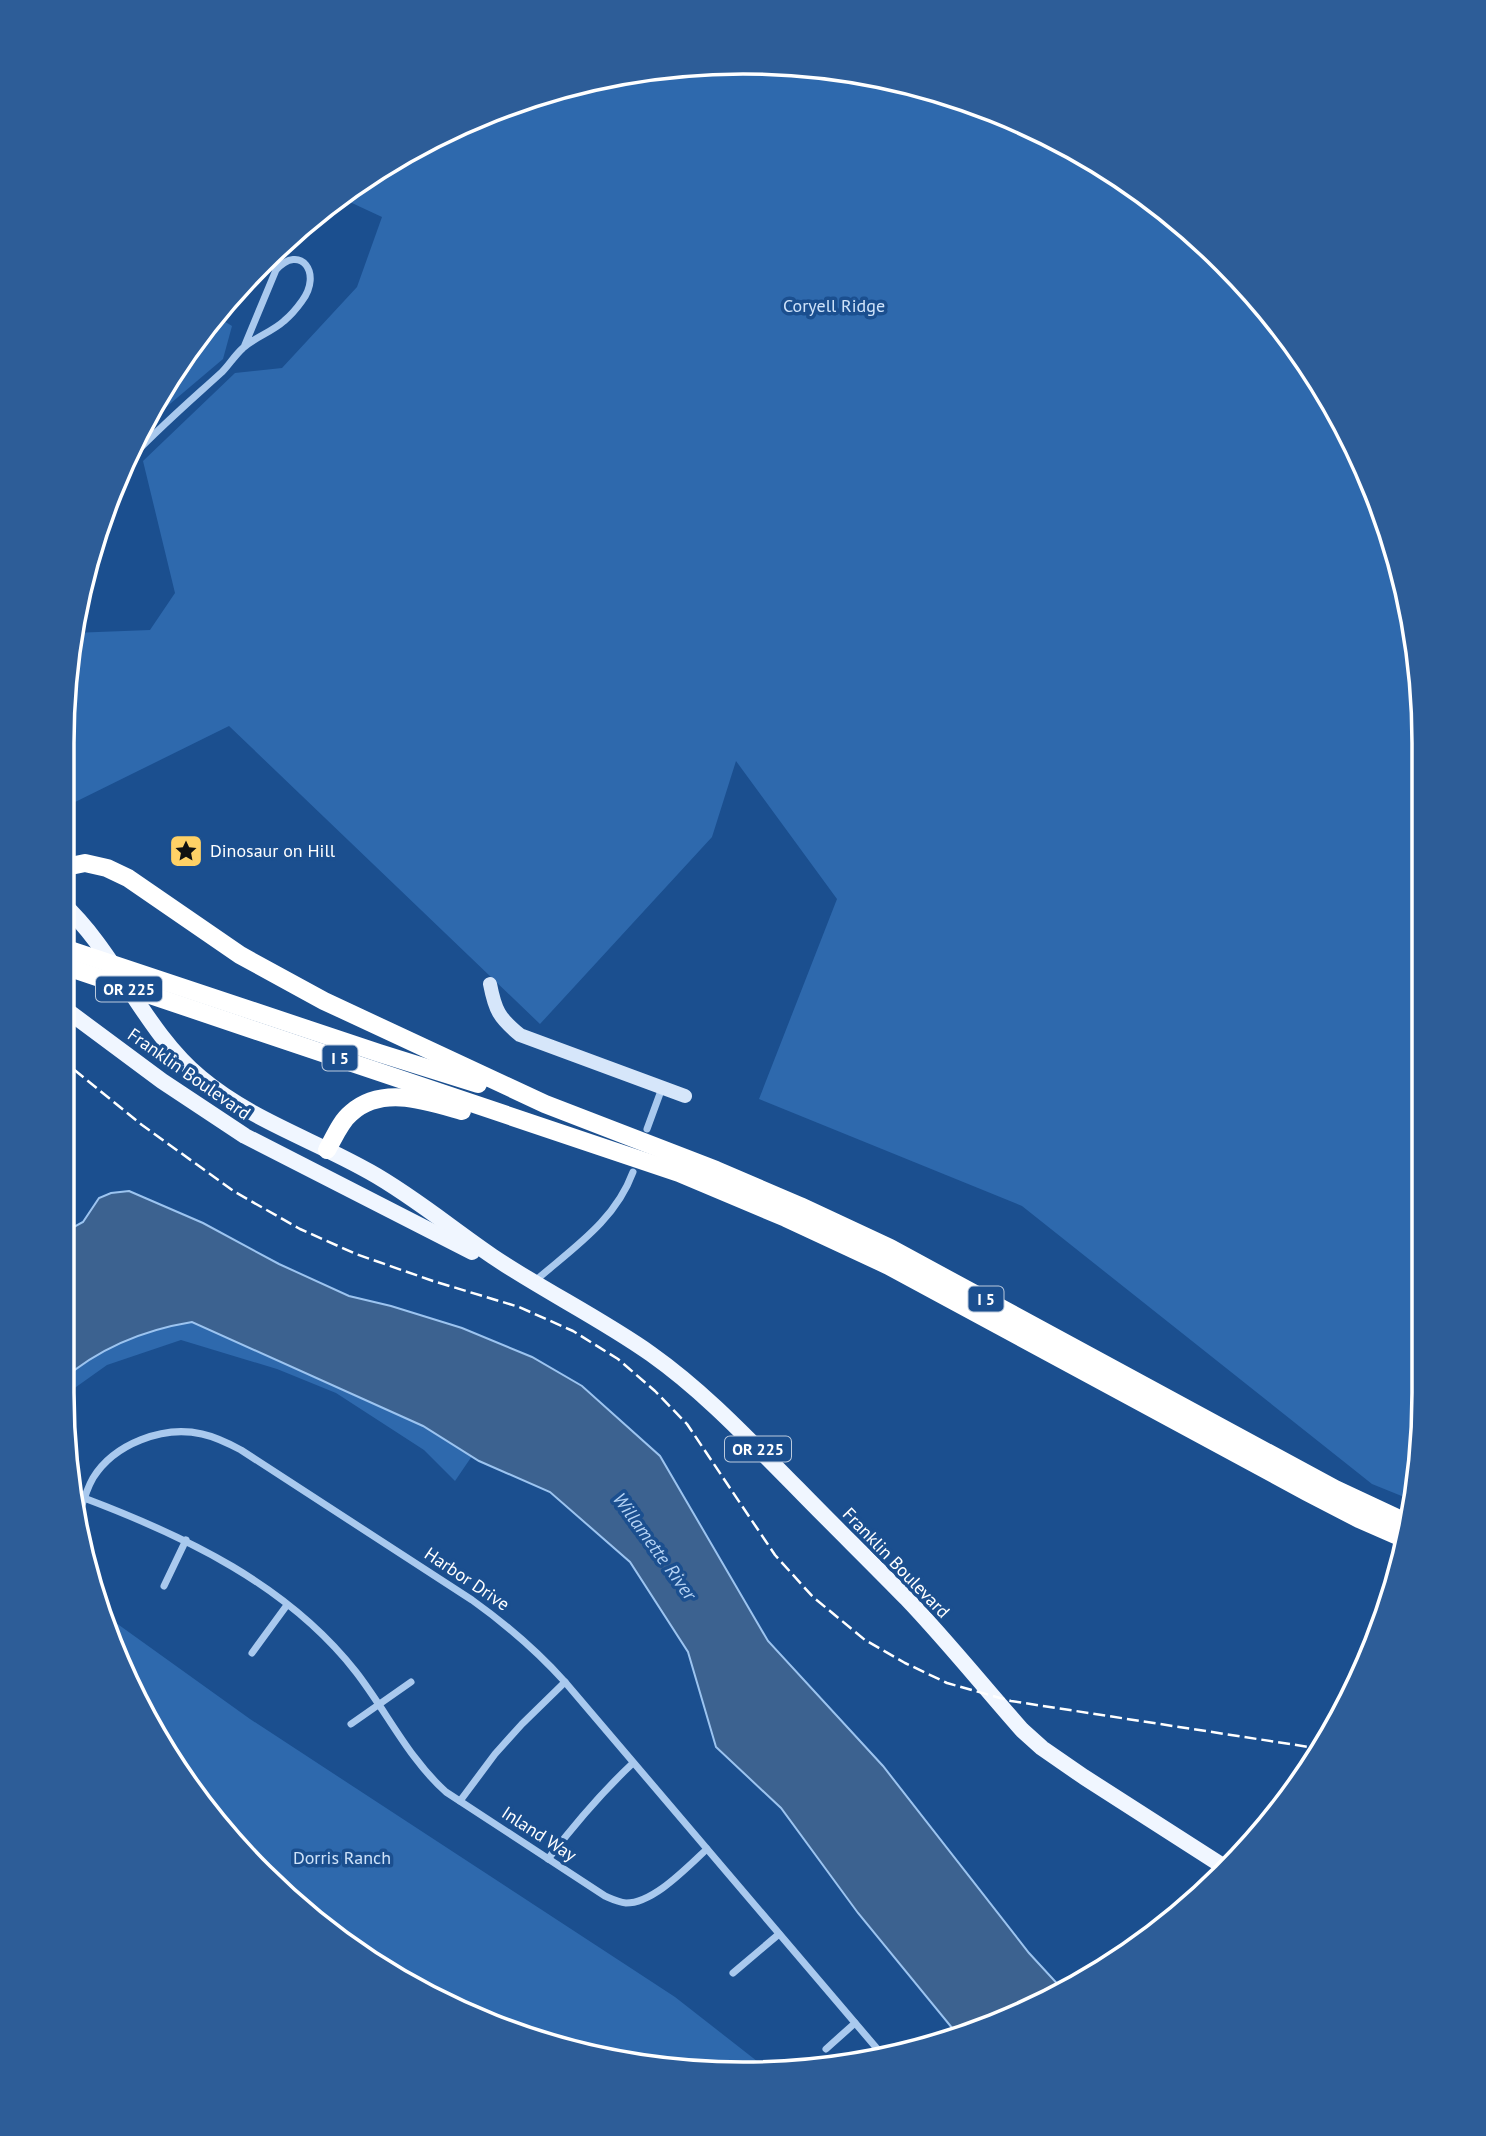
<svg xmlns="http://www.w3.org/2000/svg" width="1486" height="2136" viewBox="0 0 1486 2136" font-family="'PT Sans',sans-serif">
	<style>
		.green { fill: #2e69ad }
		.water { fill: #3c6290; stroke: #9cc4f0; stroke-width: 2 }
		.lines { fill: none; stroke-linecap: round; stroke-linejoin: round }
		.street { stroke: #a9c9ee; stroke-width: 7 }
		.secondary { stroke: #d6e6fa; stroke-width: 14 }
		.primary { stroke: #f0f6ff; stroke-width: 16 }
		.highway { stroke: #fff; stroke-width: 18 }
		.rail { stroke: #fff; stroke-width: 2.5; stroke-dasharray: 12 5; stroke-linecap: butt }
		.labels { text-anchor: middle; stroke-width: 7; stroke-linejoin: round; paint-order: stroke }
		.shield { fill: #1b4f8f; stroke: #bbcadd; stroke-width: 2 }
		.shield-label { font-size: 16px; font-weight: bold; fill: #fff }
		.park-label { font-size: 18px; fill: #cfe3fa; stroke: #1b4f8f }
		.poi-label { font-size: 18px; fill: #fff; stroke: #1b4f8f; text-anchor: start }
		.street-label { font-size: 18px; fill: #fff; stroke: #1b4f8f }
		.water-label { font-size: 19px; font-style: italic; fill: #b5d3f5; stroke: #1b4f8f }
		.rim { fill: none; stroke: #fff; stroke-width: 3.5 }
	</style>
	<rect width="100%" height="100%" fill="#1b4f8f"/>
	<!-- green -->
	<g class="green">
		<polygon points="743,61 876,74 1004,113 1122,176 1225,261 1354,441 1412,610 1425,743 1425,1393 1414,1501 1372,1484 1022,1206 759,1099 837,899 736,761 712,837 540,1024 229,726 61,809 61,743 72,633 150,630 175,593 143,461 235,373 282,368 357,287 382,217 339,197 365,176 482,113 610,74"/>
		<polygon points="214,315 232,326 223,359 145,425 134,437 202,328"/>
		<path d="M192 1322 423 1426 472 1456 455 1481 424 1450 336 1393 277 1369 181 1340 107 1365 62 1397 61 1381C99 1348 143 1330 192 1322Z"/>
		<polygon points="105,1615 250,1719 675,1997 762,2065 654,2069 482,2023 294,1906 176,1771"/>
	</g>
	<!-- water -->
	<path class="water" d="M129 1191 203 1223 279 1264 349 1296 391 1306 462 1328 532 1357 582 1386 660 1456 768 1641 883 1766 1029 1953 1064 1991 1045 2004 957 2034 858 1913 781 1808 716 1747 688 1652 630 1562 550 1492 479 1461 423 1426 192 1322C143 1330 99 1348 61 1381V1234L83 1222 99 1198 111 1193Z"/>
	<g class="lines">
		<!-- street -->
		<g class="street">
			<path d="M124 465C154 432 188 403 222 372 229 365 235 355 243 348 255 337 272 332 284 321 290 316 297 308 302 301 323 273 300 243 276 270L244 347"/>
			<polyline points="647,1129 662,1088"/>
			<path d="M535 1281C573 1248 615 1221 633 1172"/>
			<path d="M84 1498C185 1536 288 1585 356 1672 387 1712 408 1758 446 1792L605 1896C612 1899 618 1902 626 1903 654 1903 687 1867 707 1849"/>
			<path d="M78 1518C82 1505 86 1490 93 1478 114 1444 163 1425 202 1434 216 1437 228 1443 241 1450L472 1600C507 1625 537 1651 565 1682L885 2058"/>
			<polyline points="164,1586 186,1540"/>
			<polyline points="252,1653 287,1605"/>
			<polyline points="351,1724 411,1682"/>
			<polyline points="460,1801 495,1754 522,1724 565,1682"/>
			<path d="M548 1859C574 1825 601 1793 633 1763"/>
			<polyline points="733,1973 779,1934"/>
			<polyline points="826,2049 855,2023"/>
		</g>
		<!-- secondary -->
		<path class="secondary" d="M490 984C495 1010 499 1018 520 1035L685 1096"/>
		<!-- primary -->
		<g class="primary">
			<path d="M61 902C117 953 143 1030 201 1078 251 1120 314 1140 370 1172 413 1196 451 1228 492 1256 544 1291 600 1318 651 1354 706 1393 751 1442 798 1489 834 1526 871 1562 907 1599 947 1641 984 1687 1022 1730L1042 1748 1084 1777 1229 1870"/>
			<polyline points="61,1006 162,1081 245,1136 472,1252"/>
		</g>
		<!-- highway -->
		<g class="highway">
			<polyline points="61,868 85,863 107,868 128,878 240,955 324,1001 545,1104 716,1170 800,1206 890,1248 1335,1489 1412,1525"/>
			<polyline points="61,947 379,1053 478,1084"/>
			<polyline points="61,965 679,1173 786,1218 889,1266 1307,1492 1359,1519 1407,1540"/>
			<path d="M327 1150C334 1138 340 1122 351 1113 382 1085 427 1101 462 1111"/>
		</g>
		<!-- rail -->
		<polyline class="rail" points="61,1059 142,1125 235,1192 300,1229 356,1254 433,1281 519,1307 573,1331 618,1359 655,1391 687,1424 775,1555 813,1597 865,1640 905,1663 947,1683 1011,1701 1322,1749"/>
	</g>
	<!-- icons -->
	<defs>
		<g id="sight-square" transform="scale(1.75)"><rect x="-9" y="-9" width="18" height="18" rx="4" fill="#ffd166" stroke="#1b4f8f"/><path d="M0-6L1.8-2.2L6-1.7L2.9 1.2L3.7 5.4L0 3.3L-3.7 5.4L-2.9 1.2L-6-1.7L-1.8-2.2Z" fill="#111"/></g>
	</defs>
	<g fill-rule="evenodd">
		<use href="#sight-square" x="186" y="851"/>
	</g>
	<g class="labels">
		<!-- shield labels -->
		<g class="shield">
			<rect x="96" y="976.5" width="66" height="25" rx="5"/>
			<rect x="322.5" y="1045.5" width="35" height="25" rx="5"/>
			<rect x="968.5" y="1286.5" width="35" height="25" rx="5"/>
			<rect x="725" y="1436.5" width="66" height="25" rx="5"/>
		</g>
		<g class="shield-label">
			<text x="129" y="995">OR 225</text>
			<text x="340" y="1064">I 5</text>
			<text x="986" y="1305">I 5</text>
			<text x="758" y="1455">OR 225</text>
		</g>
		<!-- park labels -->
		<g class="park-label">
			<text x="834" y="312">Coryell Ridge</text>
			<text x="342" y="1864">Dorris Ranch</text>
		</g>
		<!-- poi labels -->
		<g class="poi-label">
			<text x="210" y="857">Dinosaur on Hill</text>
		</g>
		<!-- street labels -->
		<g class="street-label">
			<text transform="translate(189 1074) rotate(35)" y="6">Franklin Boulevard</text>
			<text transform="translate(896 1563) rotate(46)" y="6">Franklin Boulevard</text>
			<text transform="translate(467 1579) rotate(34)" y="6">Harbor Drive</text>
			<text transform="translate(539 1834) rotate(33)" y="6">Inland Way</text>
		</g>
		<!-- water labels -->
		<g class="water-label">
			<text transform="translate(655 1546) rotate(54)" y="7">Willamette River</text>
		</g>
	</g>
	<!-- crop -->
	<path d="M0 0H1486V2136H0ZM743 74H743A669 669 0 0 1 1412 743V1393A669 669 0 0 1 743 2062H743A669 669 0 0 1 74 1393V743A669 669 0 0 1 743 74Z" fill="#2d5d98" fill-rule="evenodd"/>
	<path class="rim" d="M743 74H743A669 669 0 0 1 1412 743V1393A669 669 0 0 1 743 2062H743A669 669 0 0 1 74 1393V743A669 669 0 0 1 743 74Z"/>
</svg>
